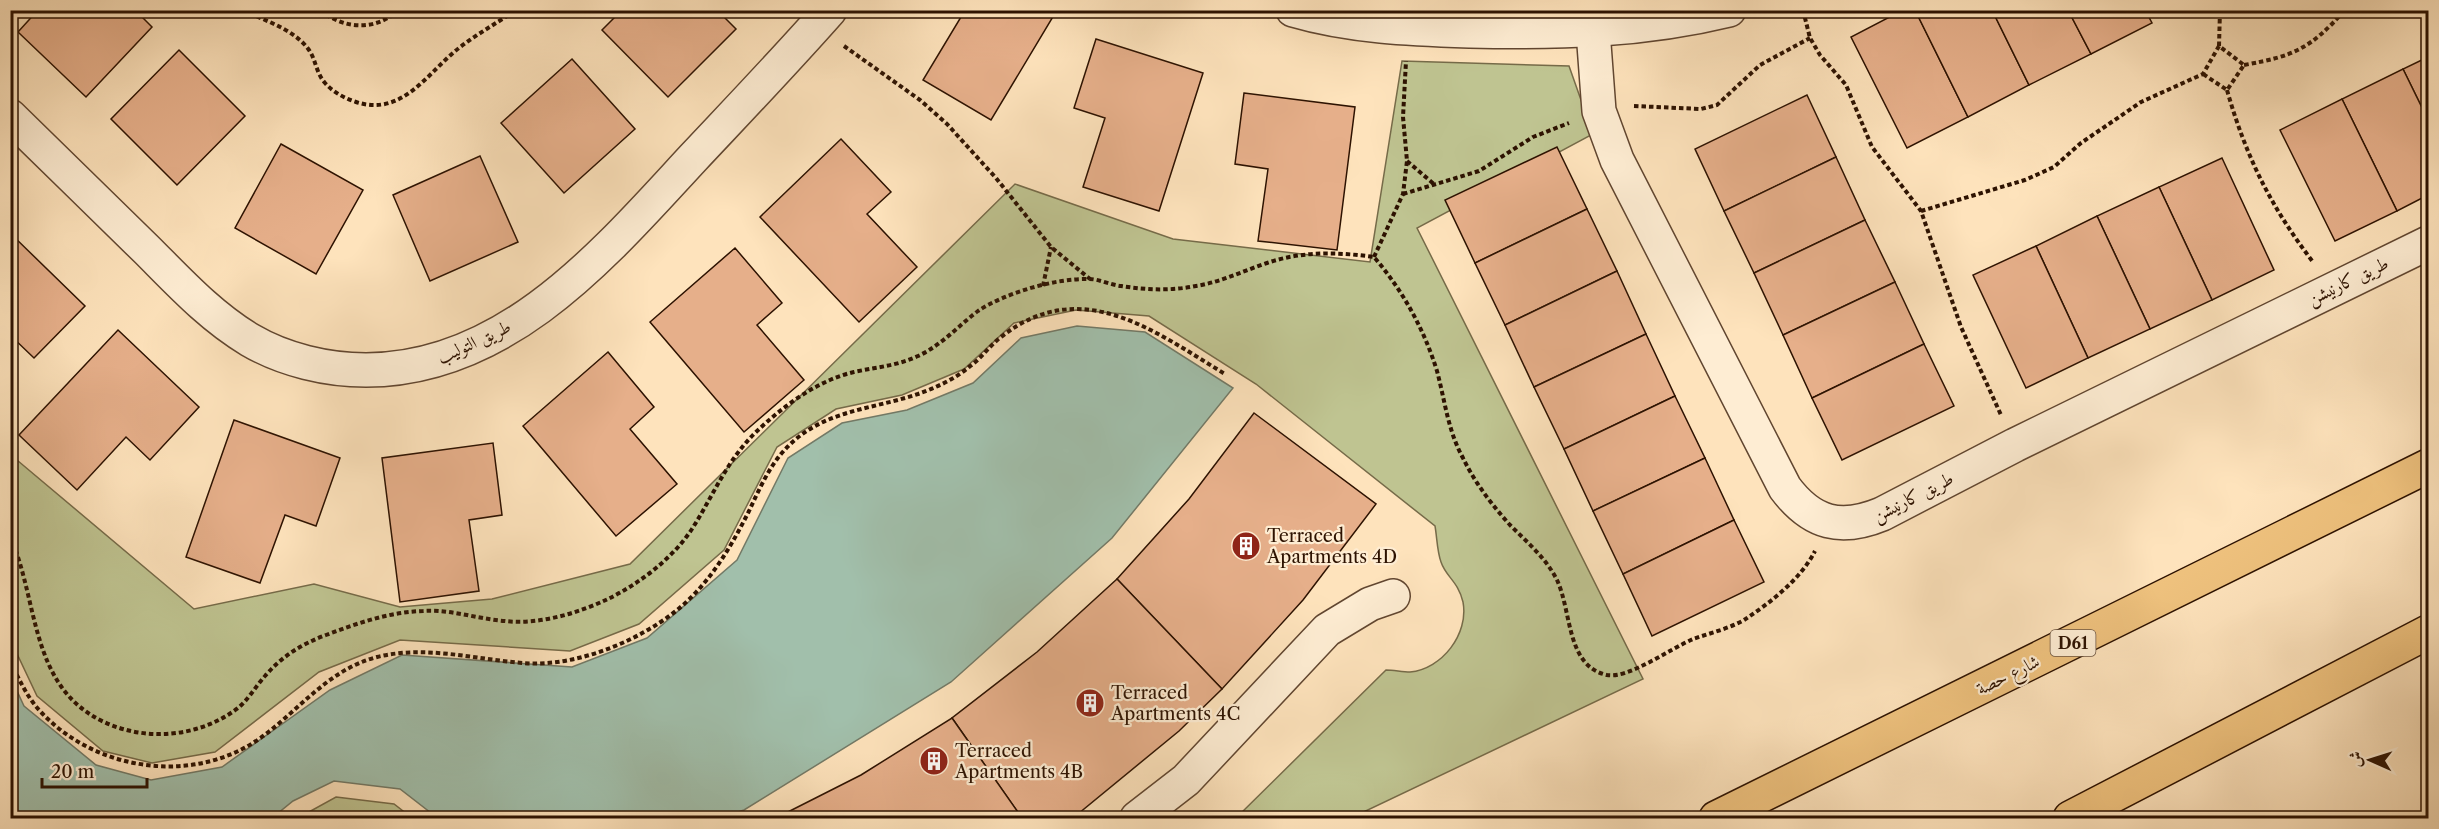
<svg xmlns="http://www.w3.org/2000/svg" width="2439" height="829" viewBox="0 0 2439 829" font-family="'Libre Caslon Text',Amiri,serif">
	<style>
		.green { fill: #bfc491; stroke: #766b49; stroke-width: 1.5 }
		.water { fill: #a1bfab; stroke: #737a67; stroke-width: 1.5 }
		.building { fill: #e6af8a; stroke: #2d1201; stroke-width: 1.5 }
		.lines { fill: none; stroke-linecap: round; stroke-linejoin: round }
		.street-casing { stroke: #614630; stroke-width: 36 }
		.primary-casing { stroke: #2d1201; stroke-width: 36 }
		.path { stroke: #2d1201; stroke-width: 4; stroke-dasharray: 4.5 3; stroke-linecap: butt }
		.street { stroke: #feedd3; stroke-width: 33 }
		.primary { stroke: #efc27e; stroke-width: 33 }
		.labels { text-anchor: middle; stroke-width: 4.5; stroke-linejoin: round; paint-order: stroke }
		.shield { fill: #feedd3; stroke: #6c5440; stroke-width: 1.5 }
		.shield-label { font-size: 16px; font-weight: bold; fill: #2d1201 }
		.street-label { font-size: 18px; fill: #2d1201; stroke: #feedd3 }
		.poi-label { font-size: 18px; fill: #2d1201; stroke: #feedd3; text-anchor: start }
	</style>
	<rect width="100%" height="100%" fill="#fee3bc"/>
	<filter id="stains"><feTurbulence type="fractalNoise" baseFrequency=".00333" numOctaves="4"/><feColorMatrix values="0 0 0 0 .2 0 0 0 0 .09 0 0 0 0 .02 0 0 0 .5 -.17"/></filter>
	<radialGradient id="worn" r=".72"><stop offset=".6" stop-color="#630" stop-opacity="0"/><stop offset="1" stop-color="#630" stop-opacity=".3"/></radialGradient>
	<!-- green -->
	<g class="green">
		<path d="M1402 61 1569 66 1593 134 1417 228 1643 679 1351 818H1236L1386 670C1394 670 1402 672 1410 672 1442 669 1469 634 1463 602 1458 581 1446 577 1441 562 1437 551 1437 537 1435 526L1256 384 1149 316 1076 310 1014 323 964 369 902 395 836 409 777 447 724 550 639 624 570 651 400 640 319 672 215 752 152 763 103 751 37 696 11 641V455L194 609 314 584 400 607 492 599 630 564 1015 184 1173 239 1370 262Z"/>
		<polygon points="336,797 394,804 412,818 298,818"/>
	</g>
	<!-- water -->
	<polygon class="water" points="1077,326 1145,332 1233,388 1112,538 951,682 744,810 720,818 445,818 435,816 400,789 334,781 293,801 272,818 11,818 11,678 24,706 96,765 151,780 222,767 330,690 402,655 572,667 647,638 737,560 788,458 842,423 907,410 973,383 1021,338"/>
	<!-- building -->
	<g class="building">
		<polygon points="38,10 135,10 152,27 86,97 18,32"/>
		<polygon points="622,10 717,10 736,29 668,97 602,30"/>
		<polygon points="949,10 1057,10 991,120 923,80 961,17"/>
		<polygon points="1903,10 1915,10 1968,117 1907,148 1851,37"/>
		<polygon points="1915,10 1992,10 2029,85 1968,117"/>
		<polygon points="1992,10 2068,10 2091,54 2029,85"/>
		<polygon points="2068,10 2145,10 2152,23 2091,54"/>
		<polygon points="1096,39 1203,73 1159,211 1083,187 1105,118 1074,108"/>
		<polygon points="179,50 245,116 177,185 111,119"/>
		<polygon points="2428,57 2428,120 2403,69"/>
		<polygon points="572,59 635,129 564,193 501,123"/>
		<polygon points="2403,69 2428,120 2428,195 2397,211 2342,99"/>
		<polygon points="1244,93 1355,107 1337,250 1258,241 1268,169 1235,164"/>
		<polygon points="1807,95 1836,157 1724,211 1695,149"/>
		<polygon points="2342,99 2397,211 2335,241 2280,130"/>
		<polygon points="841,139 891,192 867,214 917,267 859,322 760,217"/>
		<polygon points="281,144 363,190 316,274 235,228"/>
		<polygon points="1557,147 1587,209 1475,263 1445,200"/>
		<polygon points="480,156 518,242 430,281 393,195"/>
		<polygon points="1836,157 1865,220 1754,273 1724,211"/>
		<polygon points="2222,158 2274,270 2212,300 2159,187"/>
		<polygon points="2159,187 2212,300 2150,329 2097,216"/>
		<polygon points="1587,209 1617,271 1505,325 1475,263"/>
		<polygon points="2097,216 2150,329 2088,358 2036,246"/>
		<polygon points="1865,220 1895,282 1783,335 1754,273"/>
		<polygon points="10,233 85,306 34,358 10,335"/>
		<polygon points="2036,246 2088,358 2026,388 1973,275"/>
		<polygon points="735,248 782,303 757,325 804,380 744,432 650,322"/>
		<polygon points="1617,271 1646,334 1534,387 1505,325"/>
		<polygon points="1895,282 1924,344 1812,398 1783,335"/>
		<polygon points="118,330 199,407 150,460 126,437 77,490 19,435"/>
		<polygon points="1646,334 1675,396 1564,449 1534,387"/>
		<polygon points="1924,344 1954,406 1842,460 1812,398"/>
		<polygon points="608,352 654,407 630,429 677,484 616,536 523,426"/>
		<polygon points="1675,396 1705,458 1593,511 1564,449"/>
		<polygon points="1254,413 1376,504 1303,600 1222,689 1117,579 1189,499"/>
		<polygon points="234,420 340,458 316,526 285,515 260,583 186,557"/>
		<polygon points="493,443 502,515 469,520 479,591 400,602 382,458"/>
		<polygon points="1705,458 1734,520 1623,574 1593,511"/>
		<polygon points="1734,520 1764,582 1652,636 1623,574"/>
		<polygon points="1117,579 1222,689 1179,731 1073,818 1022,818 952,718 1037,652"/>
		<polygon points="952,718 1022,818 776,818 861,775"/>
	</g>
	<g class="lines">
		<!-- street casing -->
		<g class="street-casing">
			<g id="street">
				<path d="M1293 10C1351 27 1411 29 1470 31 1559 33 1643 31 1729 10"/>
				<path d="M1593 31 1599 111 1617 160 1785 488C1812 524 1841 531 1882 514L2015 445 2428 243"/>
				<path d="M10 116C56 161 101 205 147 250 179 282 210 316 250 340 284 360 327 370 366 370 507 370 605 253 693 158 739 109 785 61 830 10"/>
				<polyline points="1137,818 1186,780 1327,630 1370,604 1393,596"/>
			</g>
		</g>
		<!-- primary casing -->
		<g class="primary-casing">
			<g id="primary">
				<polyline points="1716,818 2428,466"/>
				<polyline points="2070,818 2428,632"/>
			</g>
		</g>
		<!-- path -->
		<g class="path">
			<path d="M243 10C265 21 294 29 309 50 316 60 316 73 325 83 333 92 344 98 356 102 403 117 427 73 459 48 477 34 497 23 516 10"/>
			<path d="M320 10C345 30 375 31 399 10"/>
			<polyline points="1803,10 1810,38 1820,55 1846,85 1872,147 1921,211 1961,327 2001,415"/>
			<polyline points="844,46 920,100 947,124 996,178 1051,247 1090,279"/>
			<polyline points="2219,46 2220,10"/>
			<path d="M2244 65C2294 56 2310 49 2345 10"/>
			<path d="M2227 90C2246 157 2271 207 2313 262"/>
			<polyline points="1634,106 1701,109 1717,105 1760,65 1810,38"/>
			<polyline points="1407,161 1435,185"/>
			<polyline points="1403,194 1479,171 1533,137 1569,123"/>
			<polyline points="1921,211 2025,180 2054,167 2081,143 2141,102 2203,74 2219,46 2244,65 2227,90 2203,74"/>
			<polyline points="1374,257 1403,194 1407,161 1403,117 1406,61"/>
			<polyline points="1043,286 1051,247"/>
			<path d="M10 536C39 601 29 687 104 722 147 742 200 737 238 708 248 700 256 686 265 676 282 656 302 644 326 635 358 623 389 612 423 611 451 609 477 619 505 621 539 625 579 613 610 598 640 583 673 558 692 529 713 496 727 460 756 432 782 407 818 380 854 372 876 367 897 366 918 356 942 345 958 326 978 311 1005 293 1056 278 1089 279 1099 279 1111 285 1121 286 1146 290 1171 291 1196 286 1221 282 1243 271 1267 263 1302 251 1338 252 1374 257 1403 291 1424 329 1437 371 1445 401 1448 431 1463 458 1475 483 1492 505 1510 525 1527 542 1546 558 1557 580 1572 612 1566 666 1607 675 1628 679 1670 649 1693 639 1710 633 1728 629 1744 620 1770 603 1801 579 1815 551"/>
			<path d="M10 661C19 679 27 697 40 711 94 770 191 786 259 739 299 711 327 670 377 657 425 645 474 659 522 663 568 667 621 648 659 623 702 596 727 555 749 511 758 492 767 471 781 454 818 410 867 411 918 394 935 388 955 379 969 367 981 359 989 346 1001 337 1081 274 1154 331 1225 374"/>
			<polyline points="360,818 377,818"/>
		</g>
		<!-- street -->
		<use href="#street" class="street"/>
		<!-- primary -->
		<use href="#primary" class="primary"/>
	</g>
	<!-- icons -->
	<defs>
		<g id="building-disc" transform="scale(1.5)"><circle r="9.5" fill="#8f2418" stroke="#feedd3"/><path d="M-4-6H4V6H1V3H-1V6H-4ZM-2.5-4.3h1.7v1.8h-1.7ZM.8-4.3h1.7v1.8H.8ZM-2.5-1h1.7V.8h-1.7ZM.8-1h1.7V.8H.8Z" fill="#fff"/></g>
	</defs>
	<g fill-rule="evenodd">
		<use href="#building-disc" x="1246" y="546"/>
		<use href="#building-disc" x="1090" y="703"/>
		<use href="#building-disc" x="934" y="761"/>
	</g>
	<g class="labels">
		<!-- shield labels -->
		<rect class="shield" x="2050.5" y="630" width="45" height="26" rx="4.5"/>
		<g class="shield-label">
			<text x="2073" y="649">D61</text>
		</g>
		<!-- street labels -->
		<g class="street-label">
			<text transform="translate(2348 281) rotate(-26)" y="6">طريق كارنيشن</text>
			<text transform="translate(474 342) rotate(-25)" y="6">طريق التوليب</text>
			<text transform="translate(1913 497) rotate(-27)" y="6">طريق كارنيشن</text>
			<text transform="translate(2008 675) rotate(-26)" y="6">شارع حصة</text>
		</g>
		<!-- poi labels -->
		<g class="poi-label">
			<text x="1267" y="542">Terraced<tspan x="1267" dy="21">Apartments 4D</tspan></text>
			<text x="1111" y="699">Terraced<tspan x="1111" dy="21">Apartments 4C</tspan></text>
			<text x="955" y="757">Terraced<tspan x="955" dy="21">Apartments 4B</tspan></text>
		</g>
	</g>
	<!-- margin -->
	<rect width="2439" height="829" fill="none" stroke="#fee3bc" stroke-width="36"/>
	<rect x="12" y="12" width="2415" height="805" fill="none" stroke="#2d1201" stroke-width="3"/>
	<rect x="18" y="18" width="2403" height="793" fill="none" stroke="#2d1201" stroke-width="1.5"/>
	<!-- north arrow -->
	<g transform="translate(2370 760) rotate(273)" stroke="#feedd3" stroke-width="4.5" paint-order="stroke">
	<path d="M0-4.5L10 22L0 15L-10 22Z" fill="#2d1201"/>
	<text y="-9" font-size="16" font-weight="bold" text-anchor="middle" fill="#2d1201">ش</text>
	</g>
	<!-- scale -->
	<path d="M42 778v9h105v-9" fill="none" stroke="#2d1201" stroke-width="3"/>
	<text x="51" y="778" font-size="18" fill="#2d1201" stroke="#feedd3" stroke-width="4.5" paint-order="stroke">20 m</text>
	<rect width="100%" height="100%" filter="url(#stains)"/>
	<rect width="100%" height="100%" fill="url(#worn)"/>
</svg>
